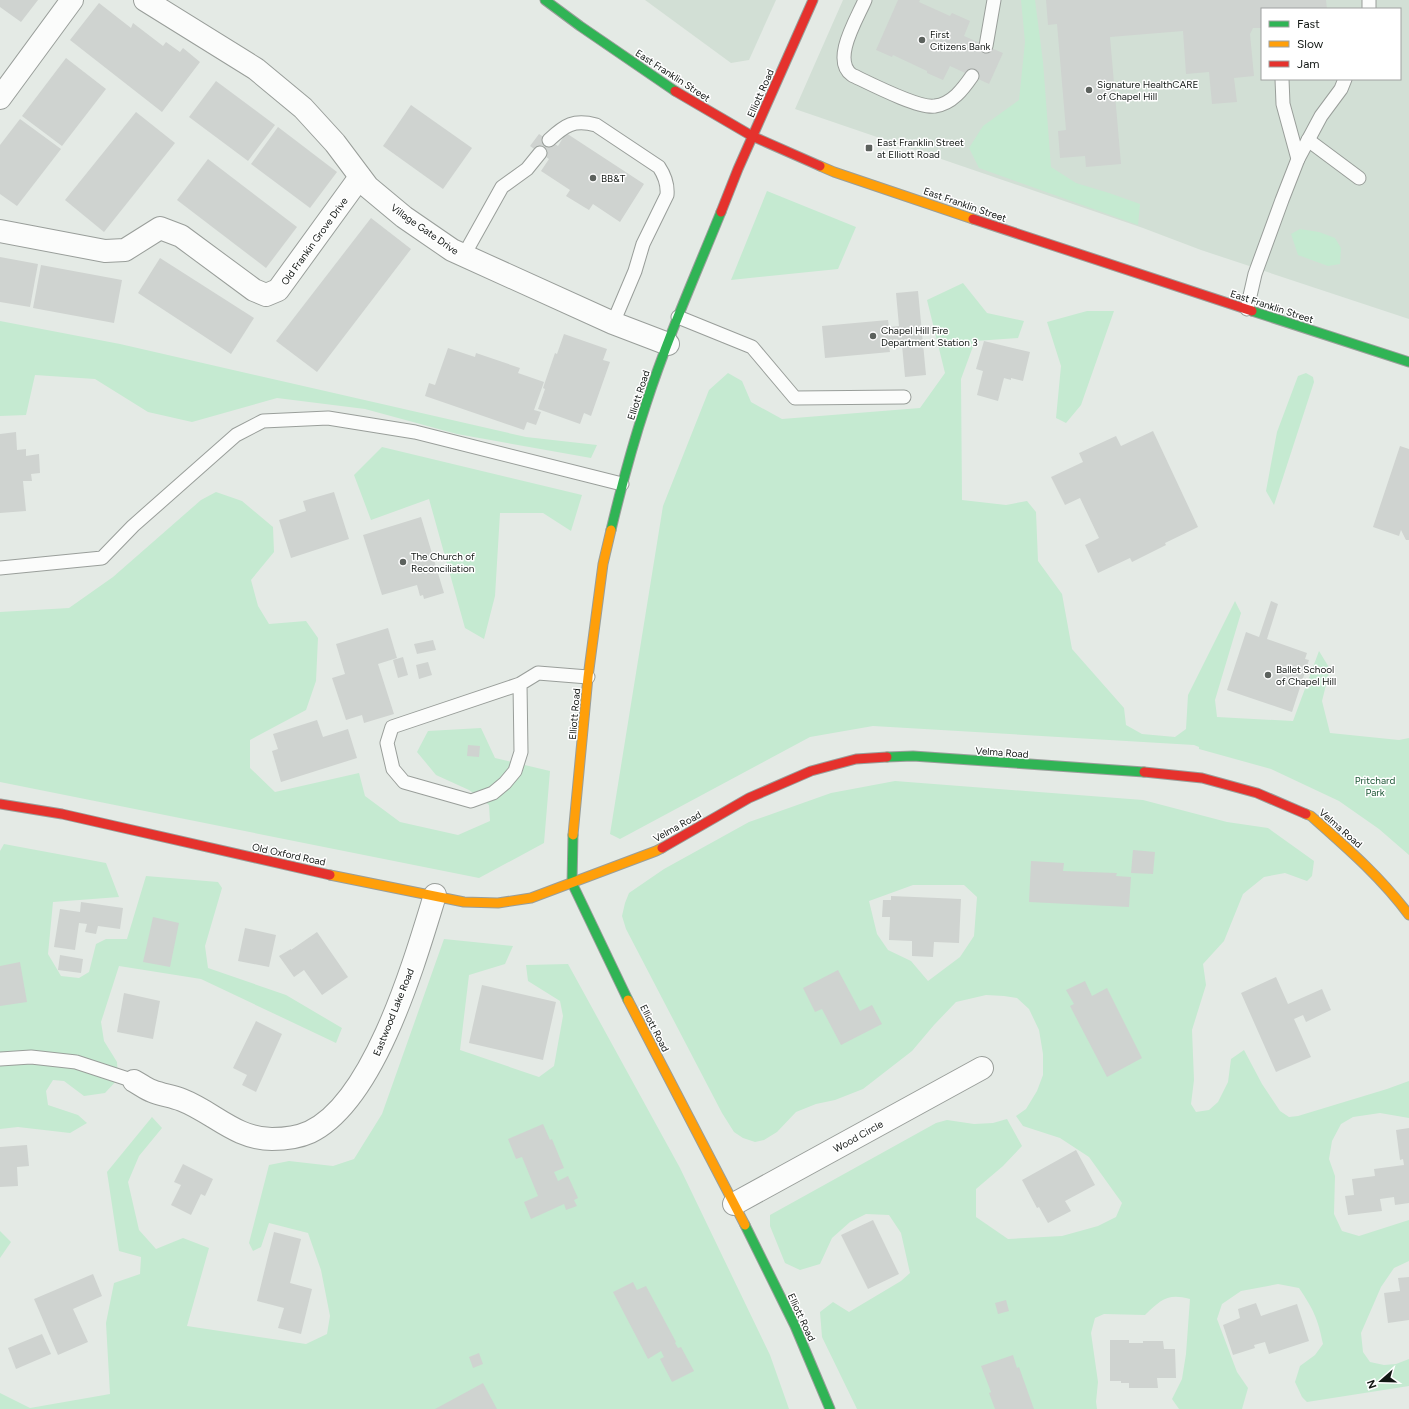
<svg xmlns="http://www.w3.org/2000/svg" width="1409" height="1409" viewBox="0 0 1409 1409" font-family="Figtree,sans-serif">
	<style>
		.built { fill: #d2dfd5; fill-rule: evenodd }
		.green { fill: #c5ead1; fill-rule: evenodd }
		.building { fill: #cfd3d0 }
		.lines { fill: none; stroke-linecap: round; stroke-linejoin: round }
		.lane-casing { stroke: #999e9a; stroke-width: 15 }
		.street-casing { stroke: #999e9a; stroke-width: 24 }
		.fast-casing { stroke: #999e9a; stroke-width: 11 }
		.slow-casing { stroke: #999e9a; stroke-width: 11 }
		.jam-casing { stroke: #999e9a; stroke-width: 11 }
		.lane { stroke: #fbfcfb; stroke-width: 13 }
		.street { stroke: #fbfcfb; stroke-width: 22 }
		.fast { stroke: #30b455; stroke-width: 9 }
		.slow { stroke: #ff9f0a; stroke-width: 9 }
		.jam { stroke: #e5322d; stroke-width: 9 }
		.poi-dot { fill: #5c615d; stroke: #fff; stroke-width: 1.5 }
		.labels { text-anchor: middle; stroke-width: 3; stroke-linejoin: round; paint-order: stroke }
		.poi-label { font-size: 10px; fill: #121714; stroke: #fff; text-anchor: start }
		.street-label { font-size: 10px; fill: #121714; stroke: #fff }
		.park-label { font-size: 10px; fill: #1d5635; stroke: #fff }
	</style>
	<rect width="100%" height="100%" fill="#e4eae5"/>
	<!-- built -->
	<g class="built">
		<polygon points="645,0 776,0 749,60 731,63"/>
		<path d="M843 0H1409V319L1201 250 1143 228 795 109ZM1262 9H1400V79H1262Z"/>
	</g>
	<!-- green -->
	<g class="green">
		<polygon points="1021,0 1035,0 1043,62 1051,167 1076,183 1109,193 1140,204 1138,225 979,168 969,148 983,126 1019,100 1025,42"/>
		<polygon points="767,191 856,227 838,269 731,280"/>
		<polygon points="1300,229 1319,232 1335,238 1341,248 1340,264 1328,266 1298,255 1291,234"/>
		<polygon points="963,283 987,313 1024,321 1018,338 975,341 961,379 962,500 1006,505 1027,501 1036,512 1038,561 1062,594 1072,649 1124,708 1126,725 1142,734 1175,737 1186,729 1188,695 1235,601 1241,613 1215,700 1217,717 1293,721 1319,651 1330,669 1322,701 1330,733 1399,740 1409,738 1409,855 1379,829 1339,801 1271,769 1199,749 1199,747 1194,745 873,726 810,737 620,839 610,834 663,506 709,390 728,373 742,381 751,402 782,419 920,408 945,373 927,300"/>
		<polygon points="1087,311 1114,311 1081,405 1066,423 1056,418 1061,366 1047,322"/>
		<polygon points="0,321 120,344 526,437 597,445 591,458 457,434 365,409 277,398 192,422 148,412 95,379 35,375 26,415 0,416"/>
		<polygon points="1306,373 1313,377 1314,382 1274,505 1266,491 1277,432 1298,376"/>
		<polygon points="382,447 582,495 571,531 543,513 500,513 495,596 484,639 465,628 429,499 371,520 354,475"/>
		<polygon points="216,492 242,501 273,527 274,552 251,580 258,606 269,624 306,621 318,638 316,681 306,710 250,740 250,768 275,792 359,773 365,796 400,822 458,835 490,821 489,805 469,790 436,775 417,752 428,731 481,728 495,758 550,771 544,843 479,878 0,782 0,612 69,608 113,577 201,500"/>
		<path d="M895 781 1143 800 1227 822 1268 828 1314 861 1312 876 1307 881 1285 873 1264 877 1243 894 1224 941 1203 964 1206 985 1192 1030 1194 1080 1191 1104 1196 1112 1209 1110 1218 1102 1228 1082 1231 1059 1244 1050 1262 1084 1280 1111 1289 1117 1298 1116 1387 1089 1409 1081V1118L1380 1113 1353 1117 1341 1124 1332 1141 1329 1159 1335 1176 1334 1214 1342 1231 1359 1236 1409 1220V1261L1394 1268 1381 1287 1361 1333 1363 1352 1370 1362 1384 1365 1396 1364 1409 1359V1386L1307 1402 1302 1397 1295 1382 1300 1366 1315 1355 1323 1344C1318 1318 1313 1309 1299 1288L1278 1284 1241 1291 1222 1304 1217 1319 1237 1372 1248 1388 1242 1409H1179L1172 1399 1182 1379 1186 1354 1190 1299C1167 1293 1161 1300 1145 1315L1104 1314 1095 1318 1091 1333 1098 1382 1096 1402 1097 1409H857L822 1337 820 1312 833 1302 849 1312 901 1281 910 1273 901 1233 889 1215 866 1214 850 1222 832 1238 820 1264 800 1270 785 1263 770 1226V1215L936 1123 947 1120 974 1124 993 1123 1007 1119 1022 1146 1003 1166 976 1189V1217L1008 1239 1062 1236 1098 1226 1116 1217 1122 1203 1089 1157 1060 1138 1023 1126 1016 1116 1026 1109 1037 1091 1043 1075V1054L1039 1030 1029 1009 1017 998 1004 996 986 995 956 1002 934 1025 912 1051 863 1089 835 1100 816 1104 796 1112 777 1132 764 1140 755 1142 743 1138 734 1132 722 1113 626 929 622 916 625 903 629 893 664 869 749 822 831 793ZM913 885H964L977 897 974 936 960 957 928 981 911 961 888 950 877 934 869 901Z"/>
		<polygon points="4,844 106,863 119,897 53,902 48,954 61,976 79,978 89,972 96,944 106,939 127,939 146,876 218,882 222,888 205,946 208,968 286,995 342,1028 336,1043 201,979 119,966 101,1022 104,1041 117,1062 118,1079 105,1093 84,1096 64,1081 53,1080 46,1091 48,1105 78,1115 87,1123 70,1133 18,1127 0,1129 0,851"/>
		<polygon points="444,939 513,946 505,964 469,975 460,1050 539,1077 554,1066 563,1016 560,1001 528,981 526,965 568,964 680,1168 770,1355 789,1409 0,1409 0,1393 30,1408 110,1394 106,1323 114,1283 140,1274 141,1257 119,1251 107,1172 152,1117 162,1128 139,1156 128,1182 139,1230 156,1249 183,1238 209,1248 187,1326 306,1344 327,1334 330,1316 321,1270 308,1233 269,1223 261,1247 253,1251 249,1243 269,1165 289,1161 333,1166 354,1159 382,1114"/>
		<polygon points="0,1231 11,1242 0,1258"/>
	</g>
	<!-- building -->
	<g class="building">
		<polygon points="0,0 38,0 21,22 0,7"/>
		<polygon points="898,0 920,0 919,2 950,16 952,13 970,21 964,36 1003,53 989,84 950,66 943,80 927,73 927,71 893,55 892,57 876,50"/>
		<polygon points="1046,0 1326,0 1327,9 1262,9 1262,28 1253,28 1250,34 1254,76 1234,78 1237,102 1212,104 1209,72 1186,74 1183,31 1110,37 1121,164 1086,167 1085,156 1060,158 1058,131 1066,130 1057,24 1048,25"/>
		<polygon points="99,3 131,28 133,23 163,46 166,42 180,52 183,48 200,62 162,112 70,40"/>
		<polygon points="66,58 106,89 62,146 22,116"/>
		<polygon points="216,81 275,125 248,161 189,117"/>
		<polygon points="411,105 472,148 443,189 383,146"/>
		<polygon points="136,112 175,143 104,232 65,200"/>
		<polygon points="20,119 61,149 17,206 0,194 0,145"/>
		<polygon points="278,127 337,172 310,208 251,164"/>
		<polygon points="566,133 644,184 620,222 593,204 589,210 584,207 566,196 570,190 541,171 549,159 530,146 539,134 558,146"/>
		<polygon points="208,159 297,227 266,268 177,200"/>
		<polygon points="371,218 411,249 317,372 276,341"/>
		<polygon points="0,257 38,264 30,307 0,302"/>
		<polygon points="160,258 254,318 231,354 138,293"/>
		<polygon points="41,265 122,280 114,323 33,308"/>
		<polygon points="918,291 926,375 905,377 902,345 889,346 890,352 825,358 822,326 888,320 889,327 899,326 896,293"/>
		<polygon points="564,334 607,349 603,360 610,362 591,416 584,413 580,424 538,409 545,389 543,388 555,353 557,354"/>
		<polygon points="984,341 1030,352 1023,381 1011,378 1011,380 1004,378 998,401 977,395 983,371 976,369"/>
		<polygon points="448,348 475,357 476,353 520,368 518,373 544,382 534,410 541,412 536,425 527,422 524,430 425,396 429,383 435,385"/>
		<polygon points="1153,431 1198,527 1165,543 1166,545 1132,562 1130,558 1098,573 1085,545 1099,538 1080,498 1065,505 1051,477 1083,462 1079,453 1116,436 1121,446"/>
		<polygon points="16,432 17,450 26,449 26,456 39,454 40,473 31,474 32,481 23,481 26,511 0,513 0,434"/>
		<polygon points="1400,446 1409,449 1409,540 1406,540 1401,530 1399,536 1373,527"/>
		<polygon points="334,492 349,539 291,558 279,520 306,511 303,501"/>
		<polygon points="421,517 444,593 424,599 423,595 420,596 417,585 382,595 363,535"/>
		<polygon points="1271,601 1278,604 1267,639 1307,653 1305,659 1309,660 1292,712 1227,690 1246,632 1259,637"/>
		<polygon points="388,628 397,658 378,664 394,714 364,723 362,715 346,720 332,678 345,674 336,644"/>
		<polygon points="433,640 436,650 417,654 414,644"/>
		<polygon points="403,657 408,675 398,678 393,660"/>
		<polygon points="428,662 432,675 419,679 416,665"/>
		<polygon points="317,720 323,737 348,729 357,758 281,782 272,751 278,749 273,734"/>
		<polygon points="468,745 480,746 479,757 467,756"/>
		<polygon points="1133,850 1155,852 1153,874 1131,873"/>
		<polygon points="1031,861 1064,863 1063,871 1117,873 1116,876 1131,877 1129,907 1029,902"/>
		<polygon points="891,896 961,899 959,943 934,942 933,957 912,956 912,941 889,940 890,917 882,917 883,900 891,900"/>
		<polygon points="81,902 123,908 120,929 98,926 96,934 85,932 87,924 79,923 75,950 54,947 60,909 80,912"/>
		<polygon points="153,917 179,923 170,967 143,962"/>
		<polygon points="245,928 276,935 269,967 238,961"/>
		<polygon points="317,932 348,977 322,995 304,970 294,977 279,956 291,949 291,950"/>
		<polygon points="60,955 83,959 81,973 58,970"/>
		<polygon points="20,962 27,1002 0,1006 0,966"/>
		<polygon points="838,970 860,1011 872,1005 882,1024 841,1045 822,1009 815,1012 803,988"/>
		<polygon points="1276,977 1288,1004 1322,989 1331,1010 1306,1022 1303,1015 1294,1019 1311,1057 1276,1072 1241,993"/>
		<polygon points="1085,981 1092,996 1107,988 1142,1058 1107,1077 1070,1006 1074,1004 1066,990"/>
		<polygon points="482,985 556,1002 543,1060 469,1043"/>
		<polygon points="124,993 160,1001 153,1039 117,1032"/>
		<polygon points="256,1021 282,1034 256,1092 242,1085 247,1075 233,1068"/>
		<polygon points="543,1124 550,1140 552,1139 564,1168 554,1172 558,1181 568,1176 578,1198 574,1200 577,1206 566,1210 564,1204 531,1219 524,1202 538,1196 522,1157 516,1159 508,1139"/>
		<polygon points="1409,1128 1409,1203 1395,1205 1394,1197 1380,1199 1382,1211 1348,1215 1345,1196 1354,1195 1352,1179 1375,1176 1374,1169 1404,1165 1403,1159 1400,1160 1396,1130"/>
		<polygon points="27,1145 29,1166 17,1167 18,1186 0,1187 0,1147"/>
		<polygon points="1076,1150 1095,1185 1065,1201 1071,1211 1048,1223 1039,1207 1037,1208 1022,1180"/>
		<polygon points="183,1164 213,1179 205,1196 201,1194 191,1215 171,1205 181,1185 174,1182"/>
		<polygon points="873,1220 899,1274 868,1289 841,1235"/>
		<polygon points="274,1232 301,1239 290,1283 312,1289 301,1334 278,1328 284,1308 257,1301"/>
		<polygon points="93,1274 102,1296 73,1309 88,1342 58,1355 34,1299"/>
		<polygon points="1409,1277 1409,1320 1388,1323 1384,1293 1400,1291 1398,1278"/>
		<polygon points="633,1282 637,1290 646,1286 676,1342 675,1343 678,1348 681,1347 694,1371 672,1382 660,1359 664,1357 661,1351 648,1359 613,1292"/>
		<polygon points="1006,1300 1009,1311 998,1314 995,1303"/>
		<polygon points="1256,1303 1261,1316 1297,1304 1309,1341 1269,1354 1265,1342 1254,1345 1255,1348 1233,1355 1223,1325 1240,1318 1238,1309"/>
		<polygon points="42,1334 51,1354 16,1369 8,1348"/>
		<polygon points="1110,1340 1129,1340 1129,1343 1143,1343 1143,1341 1163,1341 1164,1349 1175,1349 1176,1378 1157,1378 1158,1388 1129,1388 1129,1383 1121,1383 1121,1381 1110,1381"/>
		<polygon points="479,1353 483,1364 473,1368 469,1357"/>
		<polygon points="1013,1355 1017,1368 1019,1367 1034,1409 995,1409 989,1393 991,1392 981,1366"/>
		<polygon points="483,1383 497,1409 435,1409"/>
	</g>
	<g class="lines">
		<!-- lane casing -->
		<g class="lane-casing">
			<g id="lane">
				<path d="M865 0C857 19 831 60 852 75 869 83 919 109 935 106 952 104 963 89 972 76"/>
				<polyline points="1369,0 1369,9"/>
				<polyline points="986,46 994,0"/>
				<polyline points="1282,79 1283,104 1298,159"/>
				<path d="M549 140C565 125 574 119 596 125L659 167C665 176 668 184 667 195L643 244 635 271 613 323"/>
				<polyline points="1308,140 1359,178"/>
				<polyline points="464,255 502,187 527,169 540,153"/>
				<polyline points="1247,309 1255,274 1282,200 1298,159 1321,116 1341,89 1345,79"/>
				<polyline points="678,317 752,347 795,398 904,397"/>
				<polyline points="0,568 102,558 133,526 236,435 263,421 328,418 415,432 622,484"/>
				<polyline points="520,684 521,752 515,771 505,783 493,793 471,801 404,782 393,769 387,743 392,727 520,684 538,673 588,677"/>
				<polyline points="0,1059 31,1057 76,1062 134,1081"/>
			</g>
		</g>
		<!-- street casing -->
		<g class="street-casing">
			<g id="street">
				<polyline points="145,0 256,69 303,108 335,143 368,187 404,217 452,250 613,323 668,344"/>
				<polyline points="0,98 72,0"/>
				<polyline points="0,231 105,251 125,250 160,228 181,236 254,290 266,295 278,290 360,177"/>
				<path d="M134 1081C140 1084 146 1089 152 1091 162 1095 172 1096 182 1100 213 1112 236 1139 272 1139 284 1139 299 1137 310 1132 375 1101 415 960 435 895"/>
				<polyline points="734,1204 982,1068"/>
			</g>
		</g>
		<!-- fast casing -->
		<g class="fast-casing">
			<g id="fast">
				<polyline points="545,0 580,26 675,91"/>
				<polyline points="1252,311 1409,362"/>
				<path d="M611 530C621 488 632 446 646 404 667 339 695 276 721 212"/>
				<polyline points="887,757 913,756 1144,772"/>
				<polyline points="573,835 572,883 628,1000"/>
				<polyline points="745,1225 795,1326 830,1409"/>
			</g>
		</g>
		<!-- slow casing -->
		<g class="slow-casing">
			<g id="slow">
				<polyline points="820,166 834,172 973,219"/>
				<path d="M1306 814 1311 816C1346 847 1381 877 1409 915"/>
				<polyline points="573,835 588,677 603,564 611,530"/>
				<polyline points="330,875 464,902 498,903 531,898 656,851 662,848"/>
				<polyline points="628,1000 745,1225"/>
			</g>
		</g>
		<!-- jam casing -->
		<g class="jam-casing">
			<g id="jam">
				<polyline points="675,91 752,136 820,166"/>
				<polyline points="721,212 738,169 813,0"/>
				<polyline points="973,219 1252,311"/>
				<polyline points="1144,772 1202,778 1257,793 1306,814"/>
				<polyline points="0,804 62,814 330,875"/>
				<polyline points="662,848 749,798 811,771 856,759 887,757"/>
			</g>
		</g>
		<!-- lane -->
		<use href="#lane" class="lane"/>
		<!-- street -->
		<use href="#street" class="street"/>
		<!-- fast -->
		<use href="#fast" class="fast"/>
		<!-- slow -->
		<use href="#slow" class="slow"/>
		<!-- jam -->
		<use href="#jam" class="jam"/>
	</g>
	<!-- markers -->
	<g class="poi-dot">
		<circle cx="922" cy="40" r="4"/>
		<circle cx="1089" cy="90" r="4"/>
		<rect x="865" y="144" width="8" height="8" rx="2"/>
		<circle cx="593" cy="178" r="4"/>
		<circle cx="873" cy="336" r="4"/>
		<circle cx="403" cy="562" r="4"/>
		<circle cx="1268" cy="675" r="4"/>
	</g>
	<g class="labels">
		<!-- poi labels -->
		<g class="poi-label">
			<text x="930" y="38">First<tspan x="930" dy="12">Citizens Bank</tspan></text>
			<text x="1097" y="88">Signature HealthCARE<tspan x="1097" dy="12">of Chapel Hill</tspan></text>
			<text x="877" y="146">East Franklin Street<tspan x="877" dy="12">at Elliott Road</tspan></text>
			<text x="601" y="182">BB&amp;T</text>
			<text x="881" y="334">Chapel Hill Fire<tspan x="881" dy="12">Department Station 3</tspan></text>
			<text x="411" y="560">The Church of<tspan x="411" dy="12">Reconciliation</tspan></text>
			<text x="1276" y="673">Ballet School<tspan x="1276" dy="12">of Chapel Hill</tspan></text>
		</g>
		<!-- street labels -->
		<g class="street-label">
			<text transform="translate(673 75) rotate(33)" y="4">East Franklin Street</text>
			<text transform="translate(760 93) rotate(-66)" y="4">Elliott Road</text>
			<text transform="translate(965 204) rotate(19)" y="4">East Franklin Street</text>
			<text transform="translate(425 229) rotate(35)" y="4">Village Gate Drive</text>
			<text transform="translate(314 241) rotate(-54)" y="4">Old Frankin Grove Drive</text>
			<text transform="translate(1272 306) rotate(18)" y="4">East Franklin Street</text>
			<text transform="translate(638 395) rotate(-72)" y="4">Elliott Road</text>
			<text transform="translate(574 714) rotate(-85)" y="4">Elliott Road</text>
			<text transform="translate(1002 752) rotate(4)" y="4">Velma Road</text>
			<text transform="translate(677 826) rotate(-29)" y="4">Velma Road</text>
			<text transform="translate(1341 828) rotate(41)" y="4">Velma Road</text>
			<text transform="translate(289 854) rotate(12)" y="4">Old Oxford Road</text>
			<text transform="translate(393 1012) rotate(-68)" y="4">Eastwood Lake Road</text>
			<text transform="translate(655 1028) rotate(63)" y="4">Elliott Road</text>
			<text transform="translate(858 1136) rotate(-29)" y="4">Wood Circle</text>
			<text transform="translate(802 1317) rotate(65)" y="4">Elliott Road</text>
		</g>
		<!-- park labels -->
		<g class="park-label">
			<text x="1375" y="784">Pritchard<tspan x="1375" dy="12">Park</tspan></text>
		</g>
	</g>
	<!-- legend -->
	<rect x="1261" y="8" width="140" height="72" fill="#ffffff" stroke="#a0a2a1"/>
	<rect x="1269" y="21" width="20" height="6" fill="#30b455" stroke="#a0a2a1"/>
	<text x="1297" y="28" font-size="12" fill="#121714">Fast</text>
	<rect x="1269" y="41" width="20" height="6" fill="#ff9f0a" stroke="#a0a2a1"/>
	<text x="1297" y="48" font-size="12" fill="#121714">Slow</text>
	<rect x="1269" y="61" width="20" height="6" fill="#e5322d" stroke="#a0a2a1"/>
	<text x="1297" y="68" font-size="12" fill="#121714">Jam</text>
	<!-- north arrow -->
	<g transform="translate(1381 1381) rotate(250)" stroke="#ffffff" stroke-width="3" paint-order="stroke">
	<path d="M0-3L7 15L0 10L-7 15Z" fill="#121714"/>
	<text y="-6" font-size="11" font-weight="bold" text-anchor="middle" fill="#121714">N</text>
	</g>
</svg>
